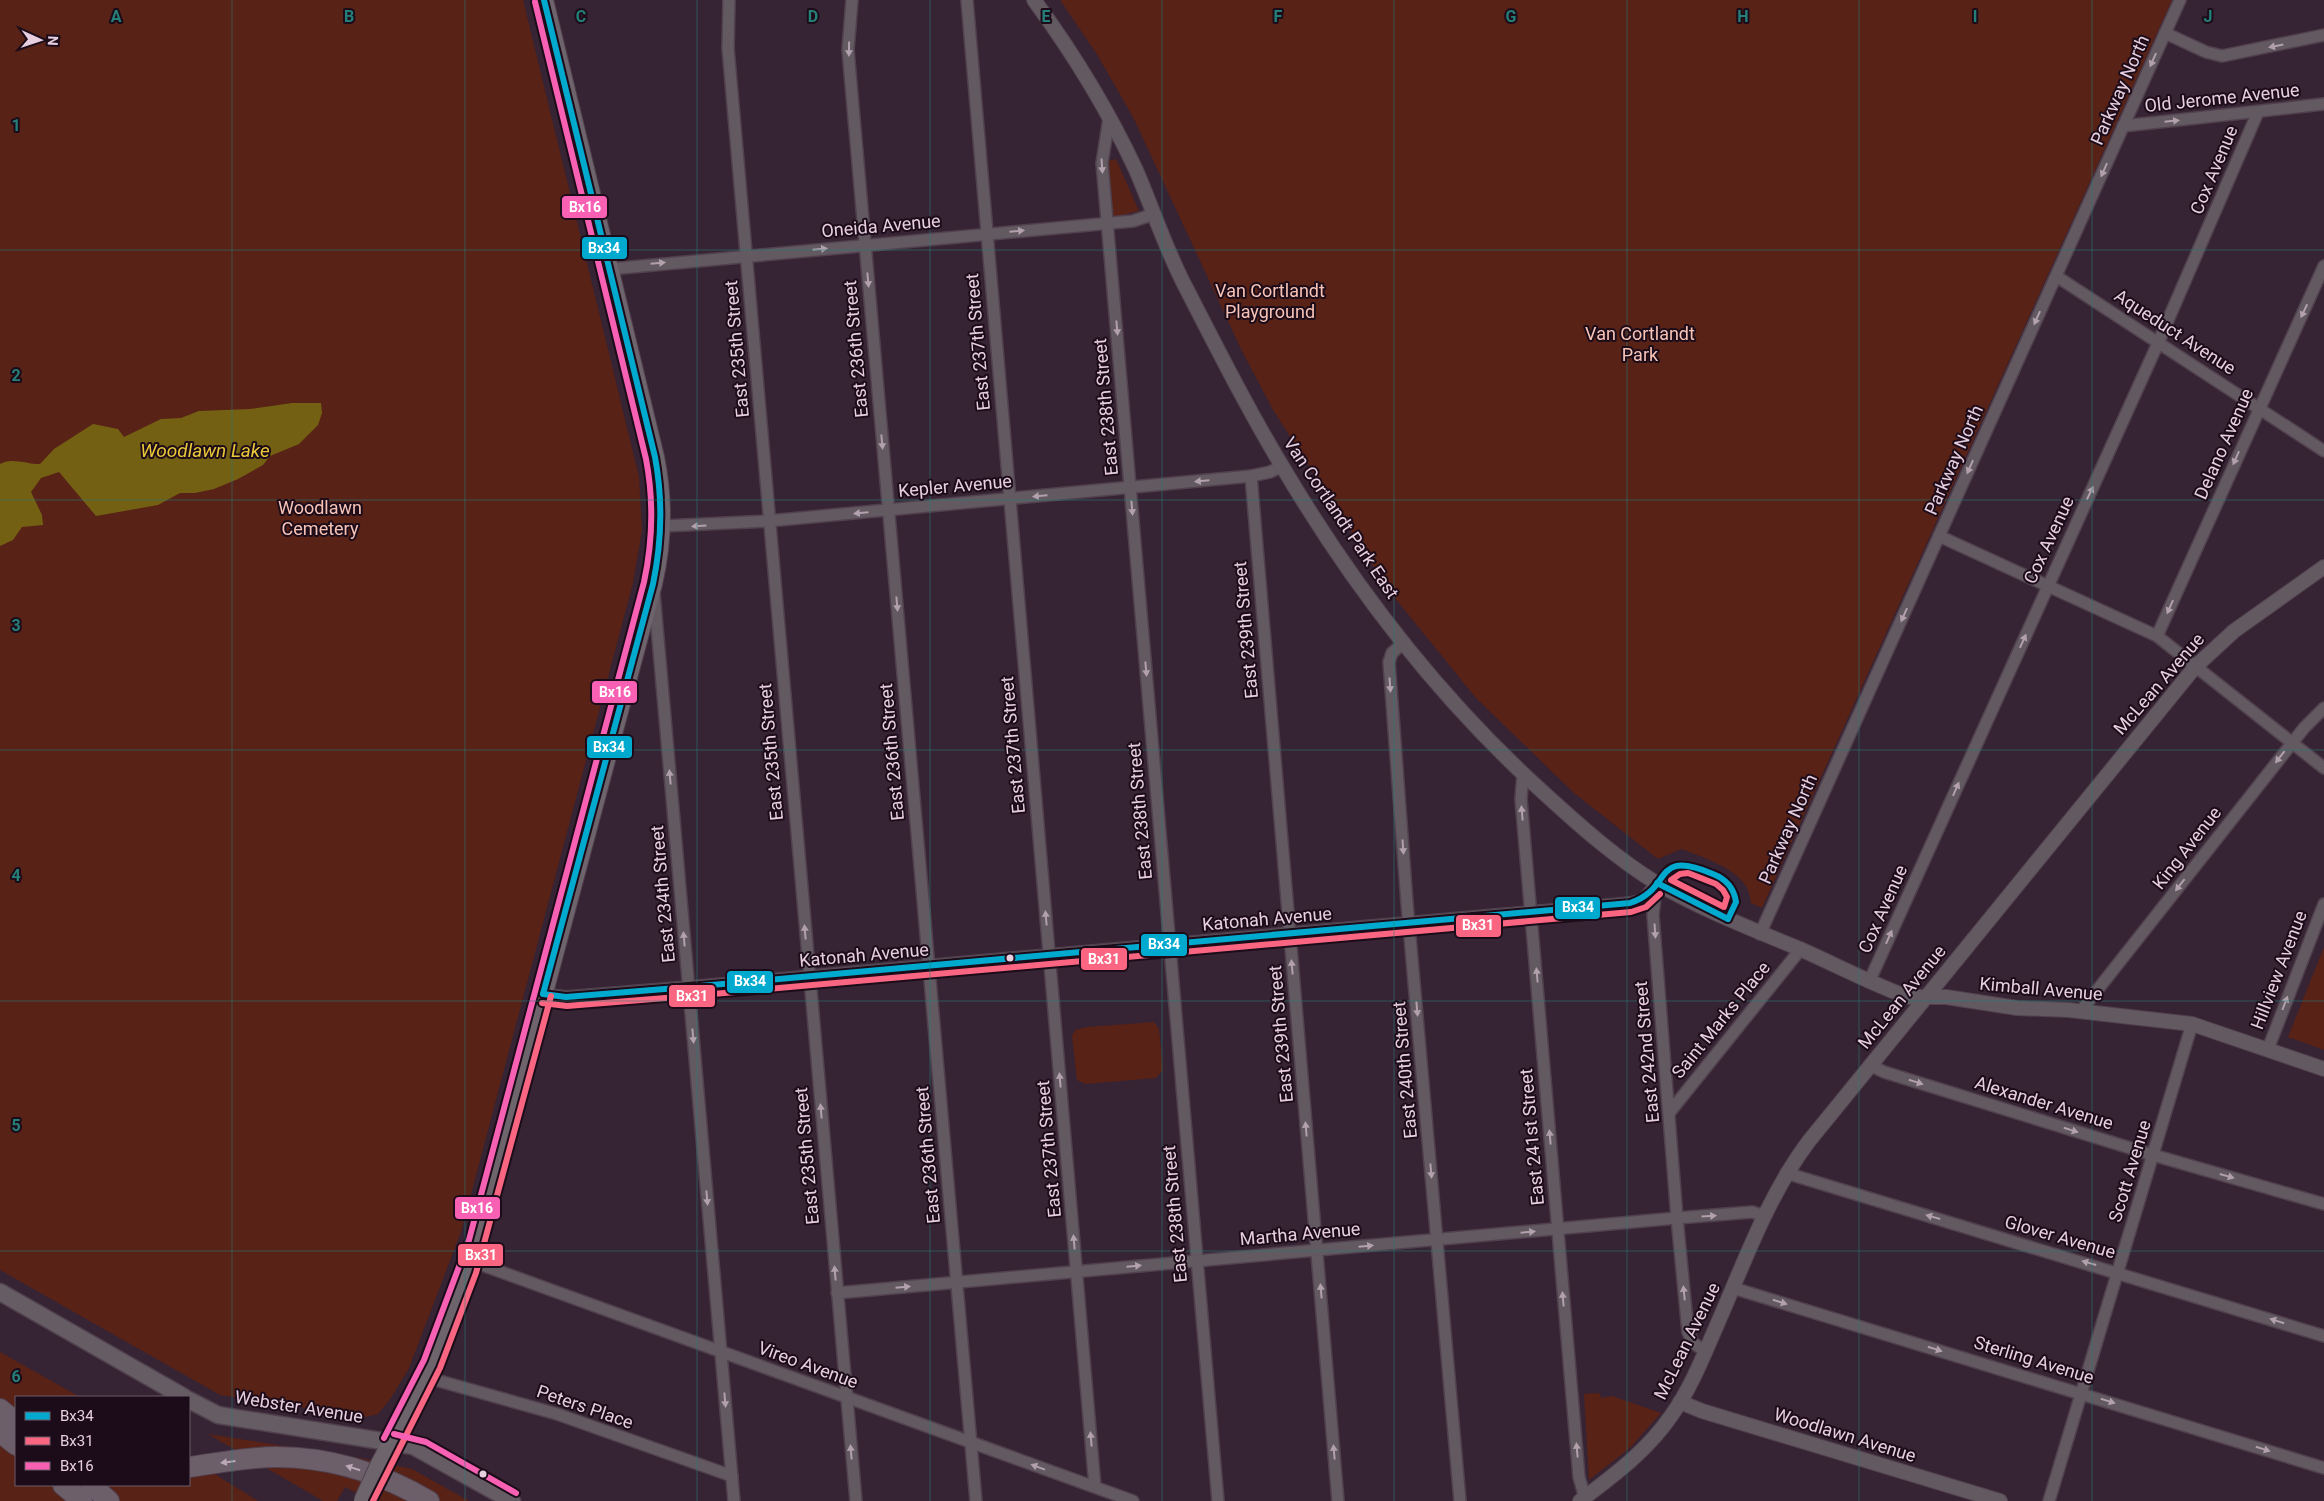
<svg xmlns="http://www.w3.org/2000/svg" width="2324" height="1501" viewBox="0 0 2324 1501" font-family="Roboto,sans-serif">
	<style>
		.green { fill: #582217 }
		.water { fill: #746012 }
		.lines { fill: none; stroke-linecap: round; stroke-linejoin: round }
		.minor-casing { stroke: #51404e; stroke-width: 14 }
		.tertiary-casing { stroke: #51404e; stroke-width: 16 }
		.secondary-casing { stroke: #51404e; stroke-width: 19 }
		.primary-casing { stroke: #51404e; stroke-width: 20 }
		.motorway-casing { stroke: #51404e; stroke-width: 22 }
		.minor { stroke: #625961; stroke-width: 11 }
		.tertiary { stroke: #625961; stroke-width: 14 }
		.secondary { stroke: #665d64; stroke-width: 16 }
		.primary { stroke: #6e646c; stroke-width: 18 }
		.motorway { stroke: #6c5f6a; stroke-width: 20 }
		.primary-bridge-casing { stroke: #51404e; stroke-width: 20; stroke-linecap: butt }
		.primary-bridge { stroke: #6e646c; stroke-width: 18 }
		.bus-1-casing { stroke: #1c0c19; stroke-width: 10 }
		.bus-2-casing { stroke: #1c0c19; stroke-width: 10 }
		.bus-3-casing { stroke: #1c0c19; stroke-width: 10 }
		.bus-1 { stroke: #00a9ce; stroke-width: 6 }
		.bus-2 { stroke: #fa6682; stroke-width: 6 }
		.bus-3 { stroke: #f860b3; stroke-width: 6 }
		.oneway { fill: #b2a0ad }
		.oneway2 { fill: #bca8b7 }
		.grid { fill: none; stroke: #257f79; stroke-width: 1; stroke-opacity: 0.55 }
		.bus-dot { fill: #e7cfe0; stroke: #1c0c19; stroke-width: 2 }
		.labels { text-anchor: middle; stroke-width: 4; stroke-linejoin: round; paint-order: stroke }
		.street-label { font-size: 18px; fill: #e7cfe0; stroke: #1c0c19 }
		.park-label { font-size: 18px; fill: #f7c3b6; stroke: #1c0c19 }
		.water-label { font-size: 19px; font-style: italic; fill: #eac839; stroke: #1c0c19 }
		.grid-label { font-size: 16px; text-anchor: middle; font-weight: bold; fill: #257f79; stroke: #1c0c19; stroke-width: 4; stroke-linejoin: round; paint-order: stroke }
		.line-badge { stroke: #1c0c19; stroke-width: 2 }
		.badge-label { font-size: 14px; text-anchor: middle; font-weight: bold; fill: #fff }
	</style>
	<rect width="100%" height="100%" fill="#362333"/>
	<!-- green -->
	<g class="green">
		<polygon points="0,0 523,0 639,477 642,530 633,583 461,1232 409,1368 391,1398 378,1414 365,1417 220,1395 0,1270"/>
		<path d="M1060 0H2172L1762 908 1751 903C1750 898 1749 892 1747 888 1737 868 1700 856 1681 849L1658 859 1574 793 1476 698 1390 592 1273 410 1241 349 1134 119 1098 56Z"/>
		<polygon points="1116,159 1139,211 1109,218 1104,162"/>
		<polygon points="2324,947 2324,1050 2288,1037"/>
		<polygon points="1154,1022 1159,1029 1163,1070 1156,1078 1085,1084 1077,1080 1072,1036 1075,1030 1087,1027"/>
		<polygon points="0,1352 80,1397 16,1397 16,1485 189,1485 189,1458 258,1501 0,1501"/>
		<polygon points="1600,1393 1601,1398 1612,1396 1661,1413 1630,1448 1589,1480 1584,1394"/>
		<polygon points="208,1434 360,1458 412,1469 469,1501 372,1501 345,1487 337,1501 323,1501"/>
	</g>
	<!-- water -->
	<path class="water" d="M292 403H321L322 413 318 425 299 444 270 456 263 465 238 479 214 489 195 493H180L158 505 96 516 59 472 41 478 31 492 42 515 43 525 22 527 13 540 0 546V464C11 457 27 464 40 464L54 449 93 424 118 429 124 437 161 419 181 418 199 411 250 409Z"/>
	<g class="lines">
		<!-- minor casing -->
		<g class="minor-casing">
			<g id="minor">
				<polyline points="729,0 728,48 856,1501"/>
				<polyline points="852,0 848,50 976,1501"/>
				<polyline points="967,0 1095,1487"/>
				<polyline points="2165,33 2206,52 2222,56 2324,35"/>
				<polyline points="1109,118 1102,163 1218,1501"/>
				<polyline points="2123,126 2324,104"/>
				<polyline points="610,269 1133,221 1154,214"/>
				<polyline points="2056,276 2324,451"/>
				<polyline points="1251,476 1338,1501"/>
				<polyline points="663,526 768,521 1251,476 1270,472 1282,466"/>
				<polyline points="1939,536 2157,636 2324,768"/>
				<polyline points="654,593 734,1501"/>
				<polyline points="2157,636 2324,266"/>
				<polyline points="1404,642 1392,653 1389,662 1407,903 1460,1501"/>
				<polyline points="1523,774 1521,799 1579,1477 1585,1498"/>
				<polyline points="1656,887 1653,915 1677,1218 1688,1332 1693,1343 1705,1351"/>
				<polyline points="1760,934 2180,0"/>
				<polyline points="1869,982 2159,341 2258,112"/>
				<polyline points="543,994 566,997 689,987 1630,903 1643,900 1657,883"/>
				<polyline points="2080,1012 2304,728 2324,708"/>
				<polyline points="2268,1049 2324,904"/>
				<polyline points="1870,1065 1884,1072 2153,1155 2324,1204"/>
				<polyline points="1669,1113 1800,950"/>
				<polyline points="1786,1173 2324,1336"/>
				<polyline points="471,1261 1133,1501"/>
				<polyline points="1733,1288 2324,1468"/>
				<polyline points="837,1293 1677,1218 1752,1212 1765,1216"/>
				<polyline points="425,1377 557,1414 732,1476"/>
				<polyline points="2049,1501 2192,1024"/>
			</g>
		</g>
		<!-- tertiary casing -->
		<g class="tertiary-casing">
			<g id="tertiary">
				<path d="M1034 0C1073 53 1108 110 1136 170 1152 207 1165 247 1184 284 1217 348 1250 414 1288 476 1358 593 1444 703 1545 794 1580 826 1617 859 1658 884 1703 910 1752 929 1800 949 1834 964 1866 981 1900 994L1908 997H1946L2017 1008 2069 1010 2192 1024 2324 1069"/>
				<polyline points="1680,1402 1702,1411 2000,1501"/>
				<path d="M1580 1501C1614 1475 1647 1451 1671 1416 1689 1391 1701 1362 1713 1334 1742 1269 1766 1198 1809 1141L2195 667 2234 631 2324 567"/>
			</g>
		</g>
		<!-- secondary casing -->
		<g class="secondary-casing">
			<g id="secondary">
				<polyline points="0,1292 184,1397"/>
				<polyline points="189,1400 218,1415 413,1446 512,1501"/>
			</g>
		</g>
		<!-- primary casing -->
		<g class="primary-casing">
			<path id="primary" d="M379 1466 432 1364 477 1243 653 584C663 541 664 501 655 457L544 0"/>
		</g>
		<!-- motorway casing -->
		<g class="motorway-casing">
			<g id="motorway">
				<polyline points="0,1409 16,1422"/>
				<polyline points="0,1432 16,1445"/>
				<path d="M189 1467C218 1463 247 1457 276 1457 330 1457 383 1474 429 1501"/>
				<polyline points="63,1485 82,1501"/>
				<polyline points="91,1485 109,1501"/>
			</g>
		</g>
		<!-- minor -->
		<use href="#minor" class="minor"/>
		<!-- tertiary -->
		<use href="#tertiary" class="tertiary"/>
		<!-- secondary -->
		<use href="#secondary" class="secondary"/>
		<!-- primary -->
		<use href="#primary" class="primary"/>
		<!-- motorway -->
		<use href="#motorway" class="motorway"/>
		<!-- primary-bridge casing -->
		<g class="primary-bridge-casing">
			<polyline id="primary-bridge" points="363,1501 379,1466"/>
		</g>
		<!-- primary-bridge -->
		<use href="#primary-bridge" class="primary-bridge"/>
		<!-- bus-1 casing -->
		<g class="bus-1-casing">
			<g id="bus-1">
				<polyline points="1657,883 1728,919"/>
				<path d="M543 994 566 997 689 987 1630 903C1674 889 1651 848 1713 874 1726 879 1734 888 1736 902L1728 919"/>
				<path d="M543 994 653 584C662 541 663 500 655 457L544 0"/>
			</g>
		</g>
		<!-- bus-2 casing -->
		<g class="bus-2-casing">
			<g id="bus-2">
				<polygon points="1688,873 1716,884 1723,890 1727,897 1724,907 1671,880 1680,874"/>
				<polyline points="542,1003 567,1006 690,996 1631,912 1646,907 1660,894"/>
				<polyline points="373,1501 440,1368 476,1273 551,996"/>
			</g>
		</g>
		<!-- bus-3 casing -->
		<g class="bus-3-casing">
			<g id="bus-3">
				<polyline points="394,1434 426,1442 516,1493"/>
				<path d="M384 1438 424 1360 469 1240 644 582C653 540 654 501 646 459L535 2"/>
			</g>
		</g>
		<!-- bus-1 -->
		<use href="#bus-1" class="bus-1"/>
		<!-- bus-2 -->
		<use href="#bus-2" class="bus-2"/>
		<!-- bus-3 -->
		<use href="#bus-3" class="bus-3"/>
	</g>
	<!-- one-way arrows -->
	<defs><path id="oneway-solid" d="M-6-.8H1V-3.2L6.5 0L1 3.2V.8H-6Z" transform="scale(1.25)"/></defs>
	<g class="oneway">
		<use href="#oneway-solid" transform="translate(2276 46) rotate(169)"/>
		<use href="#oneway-solid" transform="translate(849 49) rotate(91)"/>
		<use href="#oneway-solid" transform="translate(2153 60) rotate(114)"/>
		<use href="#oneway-solid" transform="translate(2172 121) rotate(-6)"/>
		<use href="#oneway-solid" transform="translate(1102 166) rotate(86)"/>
		<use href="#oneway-solid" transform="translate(2104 170) rotate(114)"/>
		<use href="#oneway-solid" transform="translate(1017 231) rotate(-5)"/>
		<use href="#oneway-solid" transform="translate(820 249) rotate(-5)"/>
		<use href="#oneway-solid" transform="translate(658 263) rotate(-5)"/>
		<use href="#oneway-solid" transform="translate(868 280) rotate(85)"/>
		<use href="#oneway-solid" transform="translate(2304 311) rotate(115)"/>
		<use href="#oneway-solid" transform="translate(2037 318) rotate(114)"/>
		<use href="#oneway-solid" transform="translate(1117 328) rotate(85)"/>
		<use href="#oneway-solid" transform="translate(882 442) rotate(85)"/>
		<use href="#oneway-solid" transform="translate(2236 458) rotate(114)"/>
		<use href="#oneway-solid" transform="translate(1970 467) rotate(114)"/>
		<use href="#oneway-solid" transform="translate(1202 481) rotate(175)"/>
		<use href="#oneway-solid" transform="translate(2090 493) rotate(-65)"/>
		<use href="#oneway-solid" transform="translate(1040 496) rotate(175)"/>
		<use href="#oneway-solid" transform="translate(1132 508) rotate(85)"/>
		<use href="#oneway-solid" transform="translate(861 513) rotate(175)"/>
		<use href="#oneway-solid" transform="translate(699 526) rotate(176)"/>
		<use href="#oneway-solid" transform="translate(897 604) rotate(85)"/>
		<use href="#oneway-solid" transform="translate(2170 607) rotate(114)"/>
		<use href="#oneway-solid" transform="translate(1904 615) rotate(114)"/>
		<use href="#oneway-solid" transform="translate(2023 641) rotate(-66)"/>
		<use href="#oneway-solid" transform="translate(1146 669) rotate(85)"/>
		<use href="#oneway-solid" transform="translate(1390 685) rotate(86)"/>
		<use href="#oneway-solid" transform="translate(2280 757) rotate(128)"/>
		<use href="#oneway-solid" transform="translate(670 777) rotate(-95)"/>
		<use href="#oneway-solid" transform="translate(1956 789) rotate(-66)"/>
		<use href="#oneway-solid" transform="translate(1522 813) rotate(-95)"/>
		<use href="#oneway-solid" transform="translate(1403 847) rotate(86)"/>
		<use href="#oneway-solid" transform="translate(2180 885) rotate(128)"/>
		<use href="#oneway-solid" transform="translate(1046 918) rotate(-95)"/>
		<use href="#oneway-solid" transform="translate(1655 931) rotate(86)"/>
		<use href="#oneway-solid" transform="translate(805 932) rotate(-95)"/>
		<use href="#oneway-solid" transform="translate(1889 937) rotate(-66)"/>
		<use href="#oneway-solid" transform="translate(684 939) rotate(-95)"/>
		<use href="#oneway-solid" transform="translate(1292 967) rotate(-95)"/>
		<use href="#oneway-solid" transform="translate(1537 975) rotate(-95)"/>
		<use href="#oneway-solid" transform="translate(2285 1003) rotate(-69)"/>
		<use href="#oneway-solid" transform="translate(1417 1009) rotate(85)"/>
		<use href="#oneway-solid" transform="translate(693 1036) rotate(85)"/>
		<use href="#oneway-solid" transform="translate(1060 1080) rotate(-95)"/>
		<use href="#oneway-solid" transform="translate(1916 1082) rotate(17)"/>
		<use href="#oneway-solid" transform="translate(821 1111) rotate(-95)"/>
		<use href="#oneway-solid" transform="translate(1306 1129) rotate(-95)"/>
		<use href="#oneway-solid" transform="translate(2071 1130) rotate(17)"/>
		<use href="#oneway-solid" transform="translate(1550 1137) rotate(-95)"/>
		<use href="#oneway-solid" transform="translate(1431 1171) rotate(85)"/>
		<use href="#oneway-solid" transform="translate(2227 1176) rotate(16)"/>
		<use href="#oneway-solid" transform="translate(707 1198) rotate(85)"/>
		<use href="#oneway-solid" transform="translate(1709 1216) rotate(-4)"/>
		<use href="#oneway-solid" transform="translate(1933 1217) rotate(-164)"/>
		<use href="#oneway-solid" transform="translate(1528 1232) rotate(-5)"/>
		<use href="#oneway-solid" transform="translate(1074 1242) rotate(-95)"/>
		<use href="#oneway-solid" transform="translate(1366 1246) rotate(-5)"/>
		<use href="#oneway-solid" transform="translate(2089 1263) rotate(-164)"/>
		<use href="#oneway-solid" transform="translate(1134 1266) rotate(-5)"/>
		<use href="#oneway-solid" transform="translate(835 1273) rotate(-95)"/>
		<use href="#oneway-solid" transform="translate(903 1287) rotate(-5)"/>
		<use href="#oneway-solid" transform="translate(1321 1291) rotate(-95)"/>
		<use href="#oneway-solid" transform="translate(1684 1293) rotate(-96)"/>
		<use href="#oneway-solid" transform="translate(1563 1299) rotate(-95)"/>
		<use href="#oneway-solid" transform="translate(1780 1302) rotate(17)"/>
		<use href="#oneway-solid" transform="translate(2277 1321) rotate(-163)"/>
		<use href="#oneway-solid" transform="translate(1935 1349) rotate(17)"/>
		<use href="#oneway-solid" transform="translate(725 1400) rotate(85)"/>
		<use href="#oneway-solid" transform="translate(2108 1401) rotate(17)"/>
		<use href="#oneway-solid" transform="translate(1091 1439) rotate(-95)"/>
		<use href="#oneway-solid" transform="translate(2263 1449) rotate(17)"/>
		<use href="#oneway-solid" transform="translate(1577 1450) rotate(-95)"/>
		<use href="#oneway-solid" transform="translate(851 1452) rotate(-95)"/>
		<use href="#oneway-solid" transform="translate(1334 1452) rotate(-95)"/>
		<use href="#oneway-solid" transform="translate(1038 1467) rotate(-160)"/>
	</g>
	<g class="oneway2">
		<use href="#oneway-solid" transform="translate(228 1462) rotate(173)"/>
		<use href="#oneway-solid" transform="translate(353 1468) rotate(-163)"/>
	</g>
	<!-- grid -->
	<path class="grid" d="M232 0V1501M465 0V1501M697 0V1501M930 0V1501M1162 0V1501M1394 0V1501M1627 0V1501M1859 0V1501M2092 0V1501M0 250H2324M0 500H2324M0 750H2324M0 1001H2324M0 1251H2324"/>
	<!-- markers -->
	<g class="bus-dot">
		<circle cx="1010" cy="958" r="4.5"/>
		<circle cx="483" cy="1474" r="4.5"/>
	</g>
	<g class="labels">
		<!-- street labels -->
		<g class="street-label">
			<text transform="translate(2120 90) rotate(-66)" y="6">Parkway North</text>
			<text transform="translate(2222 98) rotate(-6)" y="6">Old Jerome Avenue</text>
			<text transform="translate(2214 170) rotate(-67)" y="6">Cox Avenue</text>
			<text transform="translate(881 226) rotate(-5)" y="6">Oneida Avenue</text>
			<text transform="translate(2175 332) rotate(33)" y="6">Aqueduct Avenue</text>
			<text transform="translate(978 342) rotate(-95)" y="6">East 237th Street</text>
			<text transform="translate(737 349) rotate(-95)" y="6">East 235th Street</text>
			<text transform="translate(856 349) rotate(-95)" y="6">East 236th Street</text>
			<text transform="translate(1106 407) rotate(-95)" y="6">East 238th Street</text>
			<text transform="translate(2224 444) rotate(-66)" y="6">Delano Avenue</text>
			<text transform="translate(1954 460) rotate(-66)" y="6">Parkway North</text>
			<text transform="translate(955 486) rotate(-5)" y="6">Kepler Avenue</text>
			<text transform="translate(1341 518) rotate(56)" y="6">Van Cortlandt Park East</text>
			<text transform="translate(2049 540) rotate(-65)" y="6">Cox Avenue</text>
			<text transform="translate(1246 630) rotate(-95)" y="6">East 239th Street</text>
			<text transform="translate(2159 684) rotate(-49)" y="6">McLean Avenue</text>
			<text transform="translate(1013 745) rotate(-95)" y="6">East 237th Street</text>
			<text transform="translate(771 752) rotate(-95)" y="6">East 235th Street</text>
			<text transform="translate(892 752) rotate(-95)" y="6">East 236th Street</text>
			<text transform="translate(1140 811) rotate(-95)" y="6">East 238th Street</text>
			<text transform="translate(1788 829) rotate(-66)" y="6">Parkway North</text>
			<text transform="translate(2187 848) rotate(-52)" y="6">King Avenue</text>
			<text transform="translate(663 894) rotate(-95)" y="6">East 234th Street</text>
			<text transform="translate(1883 909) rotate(-66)" y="6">Cox Avenue</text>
			<text transform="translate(1267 919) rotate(-5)" y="6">Katonah Avenue</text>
			<text transform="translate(864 955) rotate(-5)" y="6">Katonah Avenue</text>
			<text transform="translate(2279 970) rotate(-69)" y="6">Hillview Avenue</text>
			<text transform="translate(2041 989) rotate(5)" y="6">Kimball Avenue</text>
			<text transform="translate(1902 997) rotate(-51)" y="6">McLean Avenue</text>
			<text transform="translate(1721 1020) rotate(-51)" y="6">Saint Marks Place</text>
			<text transform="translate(1281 1034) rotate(-95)" y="6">East 239th Street</text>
			<text transform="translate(1647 1052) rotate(-95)" y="6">East 242nd Street</text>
			<text transform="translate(1405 1070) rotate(-95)" y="6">East 240th Street</text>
			<text transform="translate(2044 1103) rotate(17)" y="6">Alexander Avenue</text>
			<text transform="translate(1532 1137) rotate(-95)" y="6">East 241st Street</text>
			<text transform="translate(1049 1149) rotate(-95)" y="6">East 237th Street</text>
			<text transform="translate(928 1155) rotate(-95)" y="6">East 236th Street</text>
			<text transform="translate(807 1156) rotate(-95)" y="6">East 235th Street</text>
			<text transform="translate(2130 1171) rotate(-73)" y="6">Scott Avenue</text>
			<text transform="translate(1175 1214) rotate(-95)" y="6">East 238th Street</text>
			<text transform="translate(1300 1234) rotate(-5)" y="6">Martha Avenue</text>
			<text transform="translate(2060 1237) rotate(16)" y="6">Glover Avenue</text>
			<text transform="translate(1687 1341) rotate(-64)" y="6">McLean Avenue</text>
			<text transform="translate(2034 1360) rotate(17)" y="6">Sterling Avenue</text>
			<text transform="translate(808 1365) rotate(20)" y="6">Vireo Avenue</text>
			<text transform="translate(299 1407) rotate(9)" y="6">Webster Avenue</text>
			<text transform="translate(585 1407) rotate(19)" y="6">Peters Place</text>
			<text transform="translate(1845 1435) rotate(17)" y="6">Woodlawn Avenue</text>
		</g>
		<!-- park labels -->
		<g class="park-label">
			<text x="1270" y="297">Van Cortlandt<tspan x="1270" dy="21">Playground</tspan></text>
			<text x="1640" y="340">Van Cortlandt<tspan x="1640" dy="21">Park</tspan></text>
			<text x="320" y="514">Woodlawn<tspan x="320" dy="21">Cemetery</tspan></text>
		</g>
		<!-- water labels -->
		<g class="water-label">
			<text x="205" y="457">Woodlawn Lake</text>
		</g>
	</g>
	<g class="grid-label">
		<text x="116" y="22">A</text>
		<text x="349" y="22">B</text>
		<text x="581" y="22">C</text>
		<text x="813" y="22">D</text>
		<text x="1046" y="22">E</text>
		<text x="1278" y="22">F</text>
		<text x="1511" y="22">G</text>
		<text x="1743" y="22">H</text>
		<text x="1975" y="22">I</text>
		<text x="2208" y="22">J</text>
		<text x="16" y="131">1</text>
		<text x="16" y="381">2</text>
		<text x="16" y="631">3</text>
		<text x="16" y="881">4</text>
		<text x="16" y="1131">5</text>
		<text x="16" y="1382">6</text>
	</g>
	<g class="line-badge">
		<rect x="561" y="195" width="47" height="24" rx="5" fill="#f860b3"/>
		<rect x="581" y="236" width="47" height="24" rx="5" fill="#00a9ce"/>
		<rect x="591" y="680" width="47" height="24" rx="5" fill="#f860b3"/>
		<rect x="586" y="735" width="47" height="24" rx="5" fill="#00a9ce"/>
		<rect x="1554" y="896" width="47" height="24" rx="5" fill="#00a9ce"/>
		<rect x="1455" y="914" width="47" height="24" rx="5" fill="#fa6682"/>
		<rect x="1140" y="933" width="48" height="24" rx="5" fill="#00a9ce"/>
		<rect x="1080" y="947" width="48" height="24" rx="5" fill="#fa6682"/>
		<rect x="726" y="970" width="48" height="24" rx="5" fill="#00a9ce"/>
		<rect x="668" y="984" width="48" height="24" rx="5" fill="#fa6682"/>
		<rect x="454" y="1196" width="47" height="24" rx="5" fill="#f860b3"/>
		<rect x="457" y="1243" width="47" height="24" rx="5" fill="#fa6682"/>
	</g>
	<g class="badge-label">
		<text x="585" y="212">Bx16</text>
		<text x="604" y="253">Bx34</text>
		<text x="615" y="697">Bx16</text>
		<text x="609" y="752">Bx34</text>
		<text x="1578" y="912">Bx34</text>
		<text x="1478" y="930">Bx31</text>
		<text x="1164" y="949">Bx34</text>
		<text x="1104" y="964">Bx31</text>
		<text x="750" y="986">Bx34</text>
		<text x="692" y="1001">Bx31</text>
		<text x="477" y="1213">Bx16</text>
		<text x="481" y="1260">Bx31</text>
	</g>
	<!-- legend -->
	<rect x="15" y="1396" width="175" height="90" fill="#1c0c19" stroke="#6d5a69"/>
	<rect x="25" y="1412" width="25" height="8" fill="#00a9ce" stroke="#6d5a69"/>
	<text x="60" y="1421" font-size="15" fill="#e7cfe0">Bx34</text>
	<rect x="25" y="1437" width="25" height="8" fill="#fa6682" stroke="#6d5a69"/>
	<text x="60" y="1446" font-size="15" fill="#e7cfe0">Bx31</text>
	<rect x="25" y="1462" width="25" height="8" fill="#f860b3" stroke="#6d5a69"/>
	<text x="60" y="1471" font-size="15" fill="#e7cfe0">Bx16</text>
	<!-- north arrow -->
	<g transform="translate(40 40) rotate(93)" stroke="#1c0c19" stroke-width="4" paint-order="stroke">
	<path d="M0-4L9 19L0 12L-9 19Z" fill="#e7cfe0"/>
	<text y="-8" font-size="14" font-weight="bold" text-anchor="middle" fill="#e7cfe0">N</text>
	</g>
</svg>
